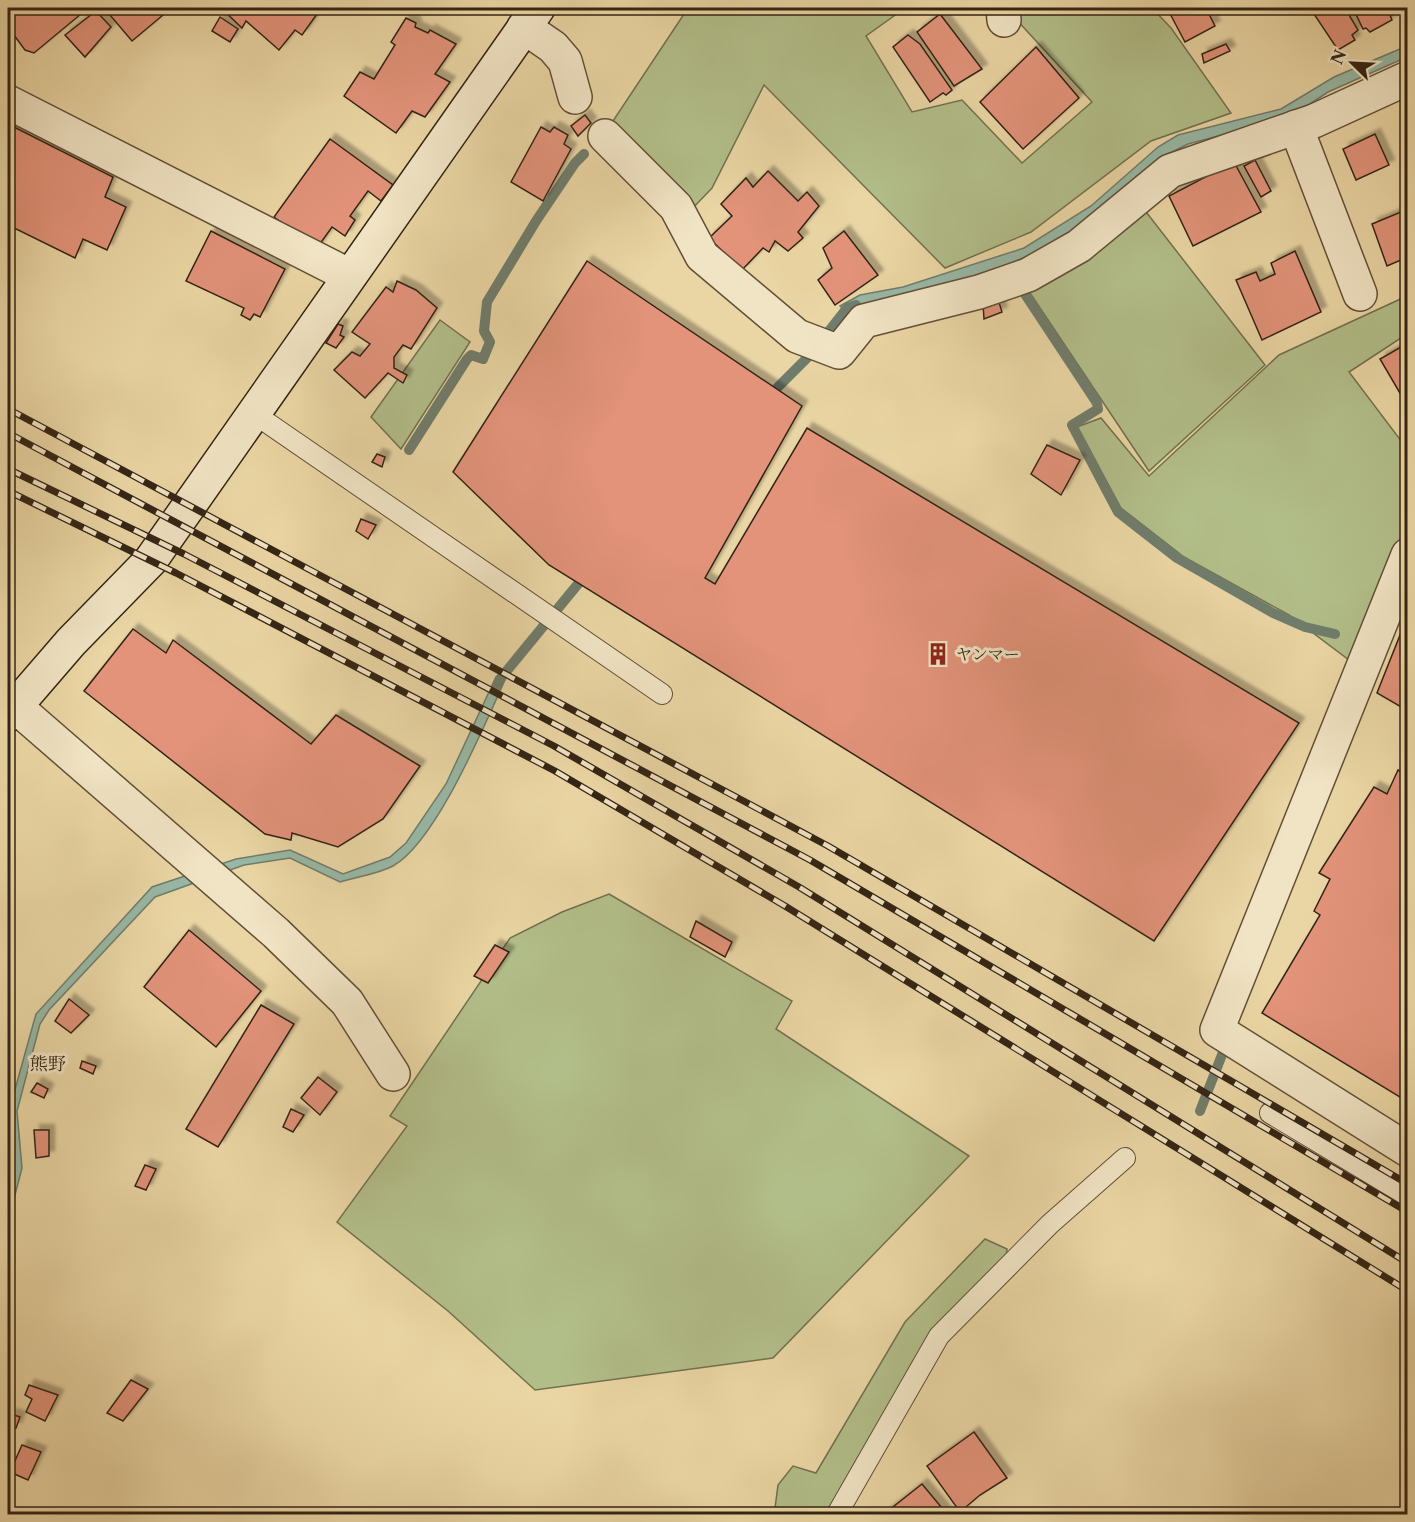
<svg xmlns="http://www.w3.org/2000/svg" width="1415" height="1522" viewBox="0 0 1415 1522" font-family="'Libre Caslon Text','Noto Serif JP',serif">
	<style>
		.green { fill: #b2be89; stroke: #72714e; stroke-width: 1.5 }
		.water { fill: #98b9a6; stroke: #707d6c; stroke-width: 1.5 }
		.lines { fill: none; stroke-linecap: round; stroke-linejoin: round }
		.stream { stroke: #707d6c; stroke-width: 10 }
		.building { fill: #e2937a; stroke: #332414; stroke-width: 1.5; filter: url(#shadow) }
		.lane-casing { stroke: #615038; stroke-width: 22 }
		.street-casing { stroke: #615038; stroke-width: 36 }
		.secondary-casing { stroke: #332414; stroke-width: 36 }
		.lane { stroke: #f1e4c4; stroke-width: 20 }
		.street { stroke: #f1e4c4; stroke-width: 33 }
		.secondary { stroke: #f1e4c4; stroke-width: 33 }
		.rail-casing { stroke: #332414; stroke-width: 7 }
		.rail { stroke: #f1e4c4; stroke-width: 4.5; stroke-dasharray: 14; stroke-linecap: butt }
		.labels { text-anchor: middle; stroke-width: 6; stroke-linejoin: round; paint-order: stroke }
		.poi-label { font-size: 16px; fill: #332414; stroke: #f1e4c4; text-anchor: start }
		.neighbourhood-label { font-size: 18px; fill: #332414; stroke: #f1e4c4 }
	</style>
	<defs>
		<filter id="shadow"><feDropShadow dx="5.5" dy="-5.5" stdDeviation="1.5" flood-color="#0004"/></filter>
	</defs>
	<rect width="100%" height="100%" fill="#ead6a4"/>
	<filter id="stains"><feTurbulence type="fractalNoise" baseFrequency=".00333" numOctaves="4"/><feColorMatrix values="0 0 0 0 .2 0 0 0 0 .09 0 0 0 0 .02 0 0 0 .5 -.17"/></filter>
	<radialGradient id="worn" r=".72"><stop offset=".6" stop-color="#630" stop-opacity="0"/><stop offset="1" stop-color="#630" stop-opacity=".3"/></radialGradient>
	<!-- green -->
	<g class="green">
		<polygon points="688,8 905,8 866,36 912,112 962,100 1022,163 1092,102 1014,17 1013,8 1152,8 1171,28 1231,113 1151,141 1031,232 945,268 764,85 712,188 691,210 613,121"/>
		<polygon points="1143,208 1265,365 1149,471 1026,287"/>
		<polygon points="1407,296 1407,334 1349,372 1408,450 1407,542 1357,666 1289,615 1184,557 1121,508 1077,427 1101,418 1149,476 1279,355"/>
		<polygon points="440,320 470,342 401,449 371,417"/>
		<polygon points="609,894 792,1001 776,1029 969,1156 773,1358 535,1390 448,1311 337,1222 407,1126 390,1116 510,938 562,912"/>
		<polygon points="985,1239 1007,1249 1006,1258 931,1335 828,1514 783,1514 775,1508 778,1485 793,1466 816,1473 905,1322"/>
	</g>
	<!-- water -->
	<g class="water">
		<polygon points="1407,46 1407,57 1328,92 1290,117 1188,144 1162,157 1064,238 1033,254 986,273 851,317 840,306 860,295 903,287 1024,248 1091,206 1158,147 1178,135 1281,109 1334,77"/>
		<path d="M496 677 505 680C484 726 436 842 393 866 378 874 356 877 340 882L290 858 244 865 155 897 49 1010 40 1024 17 1111 22 1168 8 1222V1165L12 1149 9 1111 36 1014 152 887 236 859 290 850 343 874 390 857 406 843 446 784Z"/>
	</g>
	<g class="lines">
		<!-- stream -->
		<g class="stream">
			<polyline points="1021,288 1097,403 1098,409 1072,425 1118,512 1177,558 1273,613 1305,627 1335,634"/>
			<polyline points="766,399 810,355 847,308 856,305"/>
			<polyline points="409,450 467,359 471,355 483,359 490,342 484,331 487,302 536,221 575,163 584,154"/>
			<polyline points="495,690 500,679 587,573"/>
			<polyline points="1200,1111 1227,1042"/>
		</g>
	</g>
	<!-- building -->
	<g class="building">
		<polygon points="8,8 86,8 87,9 34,53 25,50 8,27"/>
		<polygon points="104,8 156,8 163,15 132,41"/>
		<polygon points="221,8 316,8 314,11 317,14 302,35 295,30 279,50 246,21 242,28"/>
		<polygon points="1167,8 1206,8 1215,26 1185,42"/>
		<polygon points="1310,8 1345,8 1358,30 1352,35 1355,40 1338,50"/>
		<polygon points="1353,8 1390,8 1393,11 1390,15 1392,20 1370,32 1366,28 1363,29"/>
		<polygon points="96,11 111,27 85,57 65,35"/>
		<polygon points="940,14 982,69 954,86 917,32"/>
		<polygon points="220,17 238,29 230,42 212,31"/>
		<polygon points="406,18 416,23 415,27 428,33 430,30 456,44 435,74 450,82 425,117 412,111 396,133 344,96 360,72 374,79 395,45 391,42"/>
		<polygon points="908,35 920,44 952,90 946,95 943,93 930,102 893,47"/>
		<polygon points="1226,44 1230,51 1204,63 1202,54"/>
		<polygon points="1036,47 1079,98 1023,149 980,102"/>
		<polygon points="585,115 591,123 578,136 571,126"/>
		<polygon points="8,124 113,177 105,197 126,207 107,250 83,239 75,258 8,225"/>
		<polygon points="541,127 550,132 554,127 568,135 564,144 571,149 543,201 511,182"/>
		<polygon points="1375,134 1389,165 1356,180 1343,149"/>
		<polygon points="330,139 393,185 381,201 368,191 350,216 355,220 345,236 332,227 317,248 274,217"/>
		<polygon points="1255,160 1271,191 1261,197 1244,166"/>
		<polygon points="1234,162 1261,212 1193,246 1169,196"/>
		<polygon points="768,171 798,201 807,192 819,206 798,232 803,238 788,251 775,241 769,252 763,248 742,270 709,238 732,216 721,204 746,178 753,187"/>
		<polygon points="1408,209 1408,257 1387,266 1372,224"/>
		<polygon points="211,231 285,269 260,317 254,314 250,320 241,315 244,308 186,281"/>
		<polygon points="844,231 878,275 835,305 818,280 832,268 823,248"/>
		<polygon points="1295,251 1321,312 1262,340 1236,280 1256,272 1260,281 1275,274 1271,263"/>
		<polygon points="587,261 802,406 705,578 715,584 807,428 1299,723 1154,941 549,565 453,472"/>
		<polygon points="397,281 416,290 437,308 411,349 403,345 394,357 394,368 407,375 403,383 388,373 365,398 334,370 352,352 360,356 370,344 352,332 386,287 393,292"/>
		<polygon points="998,299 1002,312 984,319 983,304"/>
		<polygon points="338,324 343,326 340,335 344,337 336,348 326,343"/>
		<polygon points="1408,343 1408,398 1404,400 1380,359"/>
		<polygon points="1047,445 1080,460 1061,495 1031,474"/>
		<polygon points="377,454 385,457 382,467 372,462"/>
		<polygon points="361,519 376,525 368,539 356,531"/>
		<polygon points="1408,615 1408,711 1377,693"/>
		<polygon points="133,629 166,653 173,640 311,744 336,715 420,766 383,819 338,847 292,833 291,840 265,834 84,691"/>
		<polygon points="1398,770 1408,776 1408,1102 1262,1013 1320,915 1314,911 1330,879 1319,873 1374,787 1387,794"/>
		<polygon points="696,921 732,942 725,957 690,937"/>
		<polygon points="189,930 261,991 216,1047 144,987"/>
		<polygon points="495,945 509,952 488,983 474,976"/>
		<polygon points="69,999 89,1015 71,1033 55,1021"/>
		<polygon points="261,1005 294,1024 218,1147 186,1129"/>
		<polygon points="82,1061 96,1066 93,1074 80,1068"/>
		<polygon points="318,1077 337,1092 320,1115 301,1098"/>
		<polygon points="37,1083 48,1089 44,1098 31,1092"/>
		<polygon points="291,1109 304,1115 293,1132 283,1127"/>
		<polygon points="34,1130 49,1130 49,1156 36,1158"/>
		<polygon points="145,1165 156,1169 146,1190 135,1186"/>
		<polygon points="131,1380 148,1389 123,1421 107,1413"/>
		<polygon points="29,1385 58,1395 45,1421 26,1412 32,1399 25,1395"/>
		<polygon points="11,1414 20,1417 16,1428 8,1425"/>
		<polygon points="974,1432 1007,1478 980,1495 960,1512 927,1466"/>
		<polygon points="22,1445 41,1452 28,1480 10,1472"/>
		<polygon points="922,1484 947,1514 884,1514"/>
	</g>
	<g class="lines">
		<!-- lane casing -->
		<g class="lane-casing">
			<g id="lane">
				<polyline points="253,413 662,694"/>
				<polyline points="1270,1113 1408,1196"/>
				<polyline points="837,1514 939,1336 1050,1224 1125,1158"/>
			</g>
		</g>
		<!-- street casing -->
		<g class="street-casing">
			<g id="street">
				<polyline points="1003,8 1004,20"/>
				<polyline points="524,27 553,47 565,61 575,97"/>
				<polyline points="8,102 348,275"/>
				<polyline points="1296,127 1360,294"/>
				<polyline points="605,136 676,207 702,256 797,336 839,352 864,321 979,292 1028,275 1079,246 1170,171 1314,121 1408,78"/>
				<polyline points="1408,555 1217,1030 1408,1150"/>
				<polyline points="15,706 276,933 347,1002 393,1074"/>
			</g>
		</g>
		<!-- secondary casing -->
		<g class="secondary-casing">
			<polyline id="secondary" points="8,715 71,642 151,560 538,8"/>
		</g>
		<!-- lane -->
		<use href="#lane" class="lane"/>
		<!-- street -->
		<use href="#street" class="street"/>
		<!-- secondary -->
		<use href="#secondary" class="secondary"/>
		<!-- rail casing -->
		<g class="rail-casing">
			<g id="rail">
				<polyline points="8,409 828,846 1408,1184"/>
				<polyline points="8,433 810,860 1408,1212"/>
				<polyline points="8,469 184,554 554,746 799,887 1408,1263"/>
				<polyline points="8,491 176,573 555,771 785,906 1408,1291"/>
			</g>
		</g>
		<!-- rail -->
		<use href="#rail" class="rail"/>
	</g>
	<!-- icons -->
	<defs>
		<g id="building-bare" transform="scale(1.8)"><path d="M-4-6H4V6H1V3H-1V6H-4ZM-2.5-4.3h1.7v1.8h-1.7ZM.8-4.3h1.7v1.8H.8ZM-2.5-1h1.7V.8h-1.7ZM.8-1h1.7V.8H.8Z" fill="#8f2418" stroke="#f1e4c4" stroke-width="2.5" paint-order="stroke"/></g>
	</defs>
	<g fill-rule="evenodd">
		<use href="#building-bare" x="938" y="654"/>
	</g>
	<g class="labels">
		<!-- poi labels -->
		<g class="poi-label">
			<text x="956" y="660">ヤンマー</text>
		</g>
		<!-- neighbourhood labels -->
		<g class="neighbourhood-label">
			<text x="48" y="1070">熊野</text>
		</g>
	</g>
	<!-- margin -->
	<rect width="1415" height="1522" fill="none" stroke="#ead6a4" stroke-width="30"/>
	<rect x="9" y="9" width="1397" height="1504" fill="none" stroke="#332414" stroke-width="3"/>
	<rect x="15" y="15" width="1385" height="1492" fill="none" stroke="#332414" stroke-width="1.5"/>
	<!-- north arrow -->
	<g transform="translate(1352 63) rotate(294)" stroke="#f1e4c4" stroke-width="4.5" paint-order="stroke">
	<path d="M0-4.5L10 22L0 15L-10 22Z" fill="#332414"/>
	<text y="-9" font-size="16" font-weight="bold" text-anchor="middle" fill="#332414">N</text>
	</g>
	<rect width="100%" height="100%" filter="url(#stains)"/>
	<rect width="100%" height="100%" fill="url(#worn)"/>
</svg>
